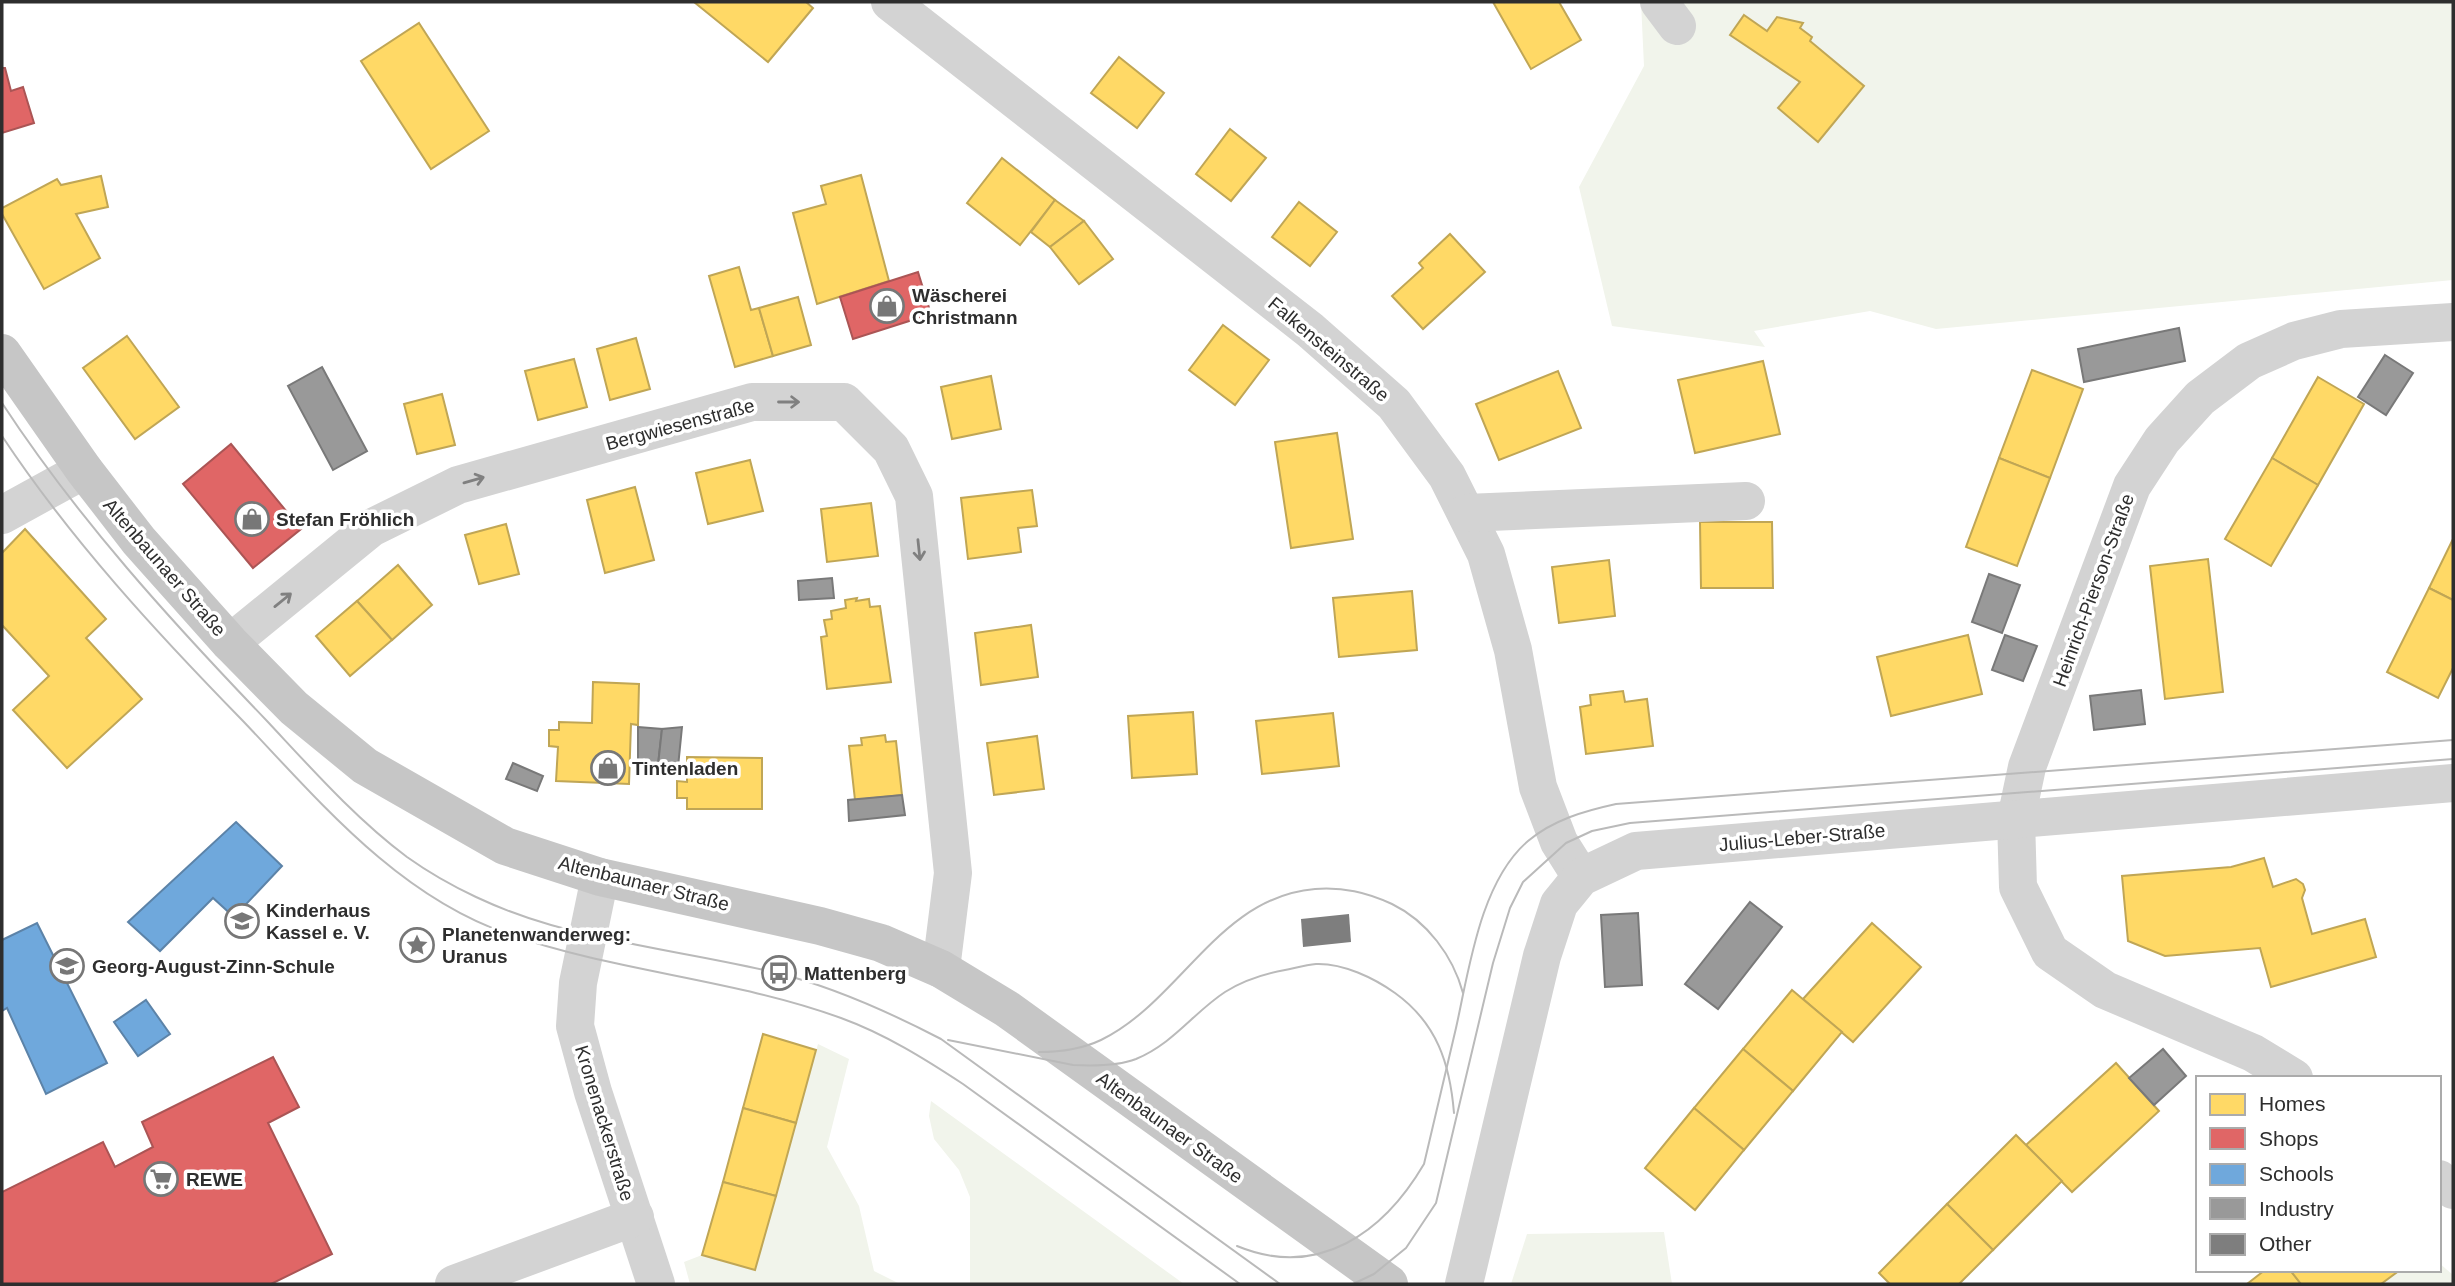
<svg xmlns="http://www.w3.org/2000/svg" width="2455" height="1286" viewBox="0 0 2455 1286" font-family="Arial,sans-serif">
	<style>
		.green { fill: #f1f4eb }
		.homes { fill: #ffd966; stroke: #c0a655; stroke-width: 2 }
		.shops { fill: #e06666; stroke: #ab5555; stroke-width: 2 }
		.schools { fill: #6fa8dc; stroke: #5c83a8; stroke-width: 2 }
		.industry { fill: #999; stroke: #797979; stroke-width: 2 }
		.building { fill: #7e7e7e }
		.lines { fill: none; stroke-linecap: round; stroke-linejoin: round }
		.minor { stroke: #d3d3d3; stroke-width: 38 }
		.major { stroke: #c6c6c6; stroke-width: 38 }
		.tram { stroke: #bababa; stroke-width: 2 }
		.oneway { stroke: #808080 }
		.labels { text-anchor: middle; stroke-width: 7; stroke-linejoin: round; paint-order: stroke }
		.poi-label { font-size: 19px; font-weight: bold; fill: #2e2e2e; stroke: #fff; text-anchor: start }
		.street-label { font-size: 19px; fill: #2e2e2e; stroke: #fff }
	</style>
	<rect width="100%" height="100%" fill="#fff"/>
	<!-- green -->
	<g class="green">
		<polygon points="1641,2 2453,2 2453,280 1936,329 1870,311 1754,331 1765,347 1612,326 1579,187 1644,66"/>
		<polygon points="818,1044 849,1059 827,1147 859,1206 874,1271 900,1284 690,1284 684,1262 702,1255 755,1270"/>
		<polygon points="931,1101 1184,1284 970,1284 970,1197 959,1170 934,1139 929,1116"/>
		<polygon points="1664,1232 1672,1284 1511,1284 1527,1234"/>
		<polygon points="2439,1263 2453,1275 2453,1284 2381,1284 2400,1270 2439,1270"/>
	</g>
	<!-- homes -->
	<g class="homes">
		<polygon points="694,2 806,2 813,8 768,62"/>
		<polygon points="1493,2 1559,2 1581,40 1531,69"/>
		<polygon points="1744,15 1767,31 1777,17 1803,23 1800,28 1812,37 1810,41 1864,86 1818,142 1778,108 1800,82 1730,35"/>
		<polygon points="419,23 489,131 431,169 361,61"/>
		<polygon points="1119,57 1164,93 1137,128 1091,93"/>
		<polygon points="1230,129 1266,158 1231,201 1196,174"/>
		<polygon points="1002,158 1055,200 1020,245 967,203"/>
		<polygon points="861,175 889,281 817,304 793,213 826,204 821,186"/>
		<polygon points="101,176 108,207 76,214 100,258 44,289 2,214 2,208 57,179 61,185"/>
		<polygon points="1055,200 1084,221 1050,247 1031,232"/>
		<polygon points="1299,202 1337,232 1310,266 1272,237"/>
		<polygon points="1084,221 1113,259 1079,284 1050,247"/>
		<polygon points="1450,234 1485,272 1423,329 1392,296 1423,268 1419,263"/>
		<polygon points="739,267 751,310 759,308 773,356 735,367 709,276"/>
		<polygon points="798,297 811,345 773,356 759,308"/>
		<polygon points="1223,325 1269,360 1235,405 1189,370"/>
		<polygon points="127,336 179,407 135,439 83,368"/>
		<polygon points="636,338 650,389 610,400 597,349"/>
		<polygon points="574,359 587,407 538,420 525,371"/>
		<polygon points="1763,361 1780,434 1695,453 1678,380"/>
		<polygon points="2032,370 2083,389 2050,478 1999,458"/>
		<polygon points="1558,371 1581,428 1499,460 1476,404"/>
		<polygon points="991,376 1001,429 952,439 941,387"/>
		<polygon points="2318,377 2364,404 2318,485 2272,458"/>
		<polygon points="442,394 455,445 417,454 404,404"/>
		<polygon points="1337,433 1353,539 1291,548 1275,442"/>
		<polygon points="1999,458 2050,478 2017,566 1966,547"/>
		<polygon points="2272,458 2318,485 2271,566 2225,539"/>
		<polygon points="750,460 763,511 708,524 696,473"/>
		<polygon points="635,487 654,560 605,573 587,500"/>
		<polygon points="1032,490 1037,526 1018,528 1021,552 968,559 961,498"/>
		<polygon points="871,503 878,556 827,562 821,509"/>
		<polygon points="1700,522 1772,522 1773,588 1701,588"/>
		<polygon points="506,524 519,574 479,584 465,535"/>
		<polygon points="25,529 106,619 86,638 142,699 67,768 13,710 49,676 2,625 2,553"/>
		<polygon points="2453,539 2453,600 2429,588"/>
		<polygon points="2208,559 2223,692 2165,699 2150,566"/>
		<polygon points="1609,560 1615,616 1559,623 1552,567"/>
		<polygon points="398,565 432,605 392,640 357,601"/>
		<polygon points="2429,588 2453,600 2453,668 2438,698 2387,672"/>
		<polygon points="1412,591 1417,650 1339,657 1333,598"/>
		<polygon points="857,598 856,601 869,599 870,607 880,606 891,682 827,689 821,637 827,636 824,620 832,619 831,611 846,608 845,600"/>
		<polygon points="357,601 392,640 350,676 316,636"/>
		<polygon points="1031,625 1038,677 981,685 975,633"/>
		<polygon points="1968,635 1982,694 1891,716 1877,657"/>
		<polygon points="593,682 639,684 638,725 631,724 629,784 556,781 558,747 549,746 549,730 559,730 559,722 592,723"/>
		<polygon points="1623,691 1625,702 1647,699 1653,746 1586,754 1580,707 1591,705 1590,695"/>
		<polygon points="1193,712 1197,774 1132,778 1128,716"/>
		<polygon points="1333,713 1339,766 1262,774 1256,721"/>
		<polygon points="885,735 886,742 896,741 902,795 855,800 849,746 862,745 861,738"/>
		<polygon points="1037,736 1044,789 994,795 987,743"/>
		<polygon points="687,757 762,758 762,809 687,809 687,798 677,798 677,781 687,782"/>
		<polygon points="2264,858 2273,887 2296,879 2303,884 2305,890 2302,898 2312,934 2365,919 2376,957 2271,987 2260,948 2165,956 2128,941 2122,876 2231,867"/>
		<polygon points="1872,923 1921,967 1853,1042 1803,999"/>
		<polygon points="1792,990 1842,1032 1793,1091 1743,1049"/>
		<polygon points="763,1034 816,1050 796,1123 743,1108"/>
		<polygon points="1743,1049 1793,1091 1744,1150 1694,1108"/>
		<polygon points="2116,1063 2159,1111 2072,1192 2026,1145"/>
		<polygon points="743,1108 796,1123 776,1196 723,1182"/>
		<polygon points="1694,1108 1744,1150 1695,1210 1645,1168"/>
		<polygon points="2016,1135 2062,1181 1993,1250 1947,1204"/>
		<polygon points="723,1182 776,1196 755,1270 702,1255"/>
		<polygon points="1947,1204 1993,1250 1959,1284 1890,1284 1879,1273"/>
		<polygon points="2265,1270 2290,1270 2301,1284 2247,1284"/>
		<polygon points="2290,1270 2400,1270 2381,1284 2301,1284"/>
	</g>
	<!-- shops -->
	<g class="shops">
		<polygon points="2,68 5,68 11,91 23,87 34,123 2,133"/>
		<polygon points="918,272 931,314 853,339 840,297"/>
		<polygon points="231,444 301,529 253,568 183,484"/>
		<polygon points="273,1057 299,1107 268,1123 332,1254 271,1284 2,1284 2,1192 103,1142 115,1167 153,1147 142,1122"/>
	</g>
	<!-- schools -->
	<g class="schools">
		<polygon points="236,822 282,866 234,917 213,898 160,951 128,922"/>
		<polygon points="37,923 107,1063 46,1094 7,1008 2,1011 2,940"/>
		<polygon points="146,1000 170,1034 138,1056 114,1022"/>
	</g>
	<!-- industry -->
	<g class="industry">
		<polygon points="2179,328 2185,361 2084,382 2078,349"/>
		<polygon points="2385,355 2413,373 2386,415 2358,397"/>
		<polygon points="322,367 367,451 333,470 288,386"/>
		<polygon points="1989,574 2020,585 2002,633 1972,622"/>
		<polygon points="832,578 834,598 799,600 798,581"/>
		<polygon points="2005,635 2037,646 2023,681 1992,670"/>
		<polygon points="2141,690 2145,724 2094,730 2090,696"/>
		<polygon points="638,727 662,729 658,765 638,763"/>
		<polygon points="682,727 678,767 658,765 662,729"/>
		<polygon points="513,763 543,776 537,791 506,779"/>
		<polygon points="902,795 905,815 849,821 848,800"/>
		<polygon points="1750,902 1782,927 1718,1009 1685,984"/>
		<polygon points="1638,913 1642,985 1605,987 1601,915"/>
		<polygon points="2163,1049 2186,1076 2154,1105 2129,1078"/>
	</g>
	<!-- building -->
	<polygon class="building" points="1349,914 1351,942 1303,947 1301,919"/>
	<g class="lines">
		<!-- minor -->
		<g class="minor">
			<polyline points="890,2 1310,330 1394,404 1447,476 1486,554 1513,650 1538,787 1559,842 1581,877"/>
			<polyline points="1659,2 1677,26"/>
			<polyline points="1466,513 1746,501"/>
			<polyline points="2,515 84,470"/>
			<polyline points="230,643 371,528 458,485 752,402 844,402 891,449 914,496 953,873 941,969"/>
			<polyline points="600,877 578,983 575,1026 593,1092 656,1284"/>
			<polyline points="2294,1078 2253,1053 2105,990 2050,952 2018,887 2016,819 2027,767 2132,486 2162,440 2200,398 2249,361 2294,341 2341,329 2453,322"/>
			<polyline points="2439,1179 2453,1190"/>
			<polyline points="454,1284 635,1217"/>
			<polyline points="1464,1284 1542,956 1559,904 1581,877 1636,851 2453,783"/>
		</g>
		<!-- major -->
		<polyline class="major" points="2,353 84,470 139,541 230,643 294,708 365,766 505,846 600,877 820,926 881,943 941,969 1007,1009 1389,1284"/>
		<!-- tram -->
		<g class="tram">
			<path d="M2 403C78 519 171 621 267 721 311 768 355 818 407 857 449 887 501 911 551 925 625 946 702 955 777 973 834 987 889 1012 941 1039L1280 1284"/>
			<path d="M2 436C71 540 156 632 243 721 321 803 398 896 508 934 616 972 734 979 841 1018 885 1034 925 1059 963 1084L1240 1284"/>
			<path d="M948 1040 1073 1065C1093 1066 1118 1066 1136 1059 1174 1043 1193 1013 1225 992 1244 980 1263 974 1285 970 1295 968 1306 965 1316 964 1343 963 1374 978 1395 993 1437 1023 1450 1064 1454 1113"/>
			<path d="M1039 1052C1060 1052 1082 1049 1101 1040 1181 1001 1218 897 1315 889 1343 887 1366 892 1392 904 1427 921 1453 956 1463 993"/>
			<path d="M1237 1246C1319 1280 1384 1232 1424 1164 1435 1119 1445 1073 1456 1028 1469 970 1480 882 1528 841 1553 820 1584 811 1616 804L2453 740"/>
			<polyline points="1353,1284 1374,1274 1406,1248 1436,1203 1493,963 1510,908 1523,882 1566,843 1592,831 1630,823 2453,759"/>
		</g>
	</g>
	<!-- one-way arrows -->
	<defs><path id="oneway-shaft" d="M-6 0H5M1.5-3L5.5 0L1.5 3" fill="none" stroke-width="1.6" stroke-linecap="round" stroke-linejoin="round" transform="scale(1.75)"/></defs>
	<g class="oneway">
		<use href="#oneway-shaft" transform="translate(789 402)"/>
		<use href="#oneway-shaft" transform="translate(474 480) rotate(-16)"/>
		<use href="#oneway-shaft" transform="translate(919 550) rotate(84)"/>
		<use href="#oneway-shaft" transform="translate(283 600) rotate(-39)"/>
	</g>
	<!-- icons -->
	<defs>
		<g id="shop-ring" transform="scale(1.75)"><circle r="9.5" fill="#fff" stroke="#777" stroke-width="1.5"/><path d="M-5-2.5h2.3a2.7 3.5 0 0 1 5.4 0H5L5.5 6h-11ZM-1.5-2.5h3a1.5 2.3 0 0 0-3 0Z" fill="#777"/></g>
		<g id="school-ring" transform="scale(1.75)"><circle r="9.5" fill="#fff" stroke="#777" stroke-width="1.5"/><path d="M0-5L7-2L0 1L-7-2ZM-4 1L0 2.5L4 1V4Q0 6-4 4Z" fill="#777"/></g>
		<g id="sight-ring" transform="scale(1.75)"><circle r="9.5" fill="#fff" stroke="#777" stroke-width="1.5"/><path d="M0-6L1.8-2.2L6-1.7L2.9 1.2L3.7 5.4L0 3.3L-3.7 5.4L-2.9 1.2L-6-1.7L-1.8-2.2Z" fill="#777"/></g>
		<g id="bus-ring" transform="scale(1.75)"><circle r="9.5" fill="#fff" stroke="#777" stroke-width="1.5"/><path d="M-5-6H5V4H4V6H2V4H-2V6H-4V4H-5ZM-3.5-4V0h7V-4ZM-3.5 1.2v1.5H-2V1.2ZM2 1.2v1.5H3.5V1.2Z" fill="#777"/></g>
		<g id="supermarket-ring" transform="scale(1.75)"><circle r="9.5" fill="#fff" stroke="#777" stroke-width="1.5"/><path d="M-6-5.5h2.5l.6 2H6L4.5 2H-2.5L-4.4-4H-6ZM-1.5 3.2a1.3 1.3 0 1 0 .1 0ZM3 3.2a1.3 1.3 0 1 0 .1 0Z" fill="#777"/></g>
	</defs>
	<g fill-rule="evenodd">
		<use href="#shop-ring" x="887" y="306"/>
		<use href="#shop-ring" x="252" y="519"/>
		<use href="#shop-ring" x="608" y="768"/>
		<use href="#school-ring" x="242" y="921"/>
		<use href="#sight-ring" x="417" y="945"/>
		<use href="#school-ring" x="67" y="966"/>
		<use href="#bus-ring" x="779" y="973"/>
		<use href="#supermarket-ring" x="161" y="1179"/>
	</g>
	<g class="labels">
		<!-- poi labels -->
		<g class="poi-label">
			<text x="912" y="302">Wäscherei<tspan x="912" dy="22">Christmann</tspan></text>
			<text x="276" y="526">Stefan Fröhlich</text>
			<text x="632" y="775">Tintenladen</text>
			<text x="266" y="917">Kinderhaus<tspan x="266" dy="22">Kassel e. V.</tspan></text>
			<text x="442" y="941">Planetenwanderweg:<tspan x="442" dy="22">Uranus</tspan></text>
			<text x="92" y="973">Georg-August-Zinn-Schule</text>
			<text x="804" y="980">Mattenberg</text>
			<text x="186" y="1186">REWE</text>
		</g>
		<!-- street labels -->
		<g class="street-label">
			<text transform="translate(1329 349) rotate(40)" y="7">Falkensteinstraße</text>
			<text transform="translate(680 424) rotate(-15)" y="7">Bergwiesenstraße</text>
			<text transform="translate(165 567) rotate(49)" y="7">Altenbaunaer Straße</text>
			<text transform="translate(2093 590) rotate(-70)" y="7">Heinrich-Pierson-Straße</text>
			<text transform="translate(1802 837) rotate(-5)" y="7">Julius-Leber-Straße</text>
			<text transform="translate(644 883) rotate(14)" y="7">Altenbaunaer Straße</text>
			<text transform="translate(605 1123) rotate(73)" y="7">Kronenackerstraße</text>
			<text transform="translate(1170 1127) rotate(36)" y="7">Altenbaunaer Straße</text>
		</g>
	</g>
	<!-- border -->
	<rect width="2455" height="1286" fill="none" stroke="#2e2e2e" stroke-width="7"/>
	<!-- legend -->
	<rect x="2196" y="1076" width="245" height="196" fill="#ffffff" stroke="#ababab" stroke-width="2"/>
	<rect x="2210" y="1094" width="35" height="21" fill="#ffd966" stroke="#ababab" stroke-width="2"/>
	<text x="2259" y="1111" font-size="21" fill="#2e2e2e">Homes</text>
	<rect x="2210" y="1128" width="35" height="21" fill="#e06666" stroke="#ababab" stroke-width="2"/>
	<text x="2259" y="1146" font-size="21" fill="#2e2e2e">Shops</text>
	<rect x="2210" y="1164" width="35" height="21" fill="#6fa8dc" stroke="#ababab" stroke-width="2"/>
	<text x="2259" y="1181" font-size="21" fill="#2e2e2e">Schools</text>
	<rect x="2210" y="1198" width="35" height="21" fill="#999999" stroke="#ababab" stroke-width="2"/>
	<text x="2259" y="1216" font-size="21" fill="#2e2e2e">Industry</text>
	<rect x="2210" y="1234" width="35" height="21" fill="#7e7e7e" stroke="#ababab" stroke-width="2"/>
	<text x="2259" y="1251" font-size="21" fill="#2e2e2e">Other</text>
</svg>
